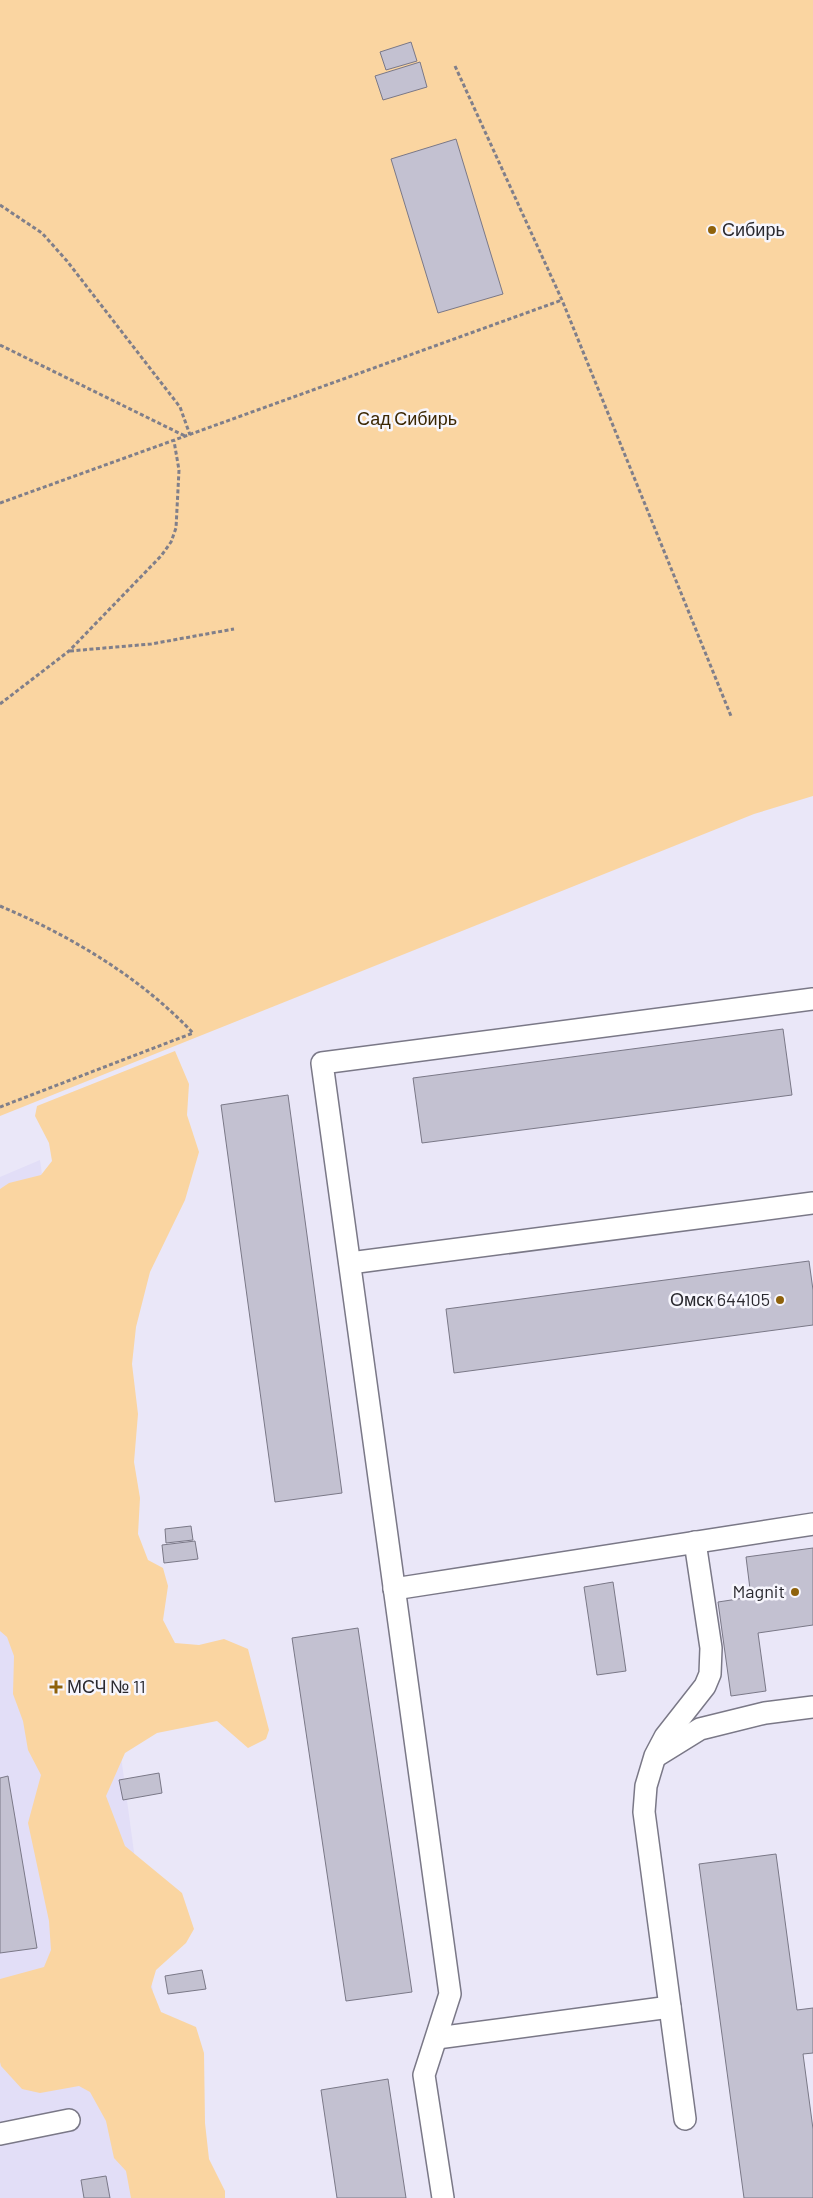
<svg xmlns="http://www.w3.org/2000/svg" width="813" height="2198" viewBox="0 0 813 2198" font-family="Barlow,sans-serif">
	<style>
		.built { fill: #e2def7 }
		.green { fill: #fad5a1 }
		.building { fill: #c3c1d1; stroke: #7a7887 }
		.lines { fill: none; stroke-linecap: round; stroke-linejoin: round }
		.service-casing { stroke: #7a7887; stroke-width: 24 }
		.path { stroke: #807f8a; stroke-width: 3; stroke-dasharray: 4 2.5; stroke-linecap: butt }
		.service { stroke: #fff; stroke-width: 21 }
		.poi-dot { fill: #8f620b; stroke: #f7f6fd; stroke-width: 2 }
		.labels { text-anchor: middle; stroke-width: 5; stroke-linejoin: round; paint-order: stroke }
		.poi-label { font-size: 18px; fill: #2a292f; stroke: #f7f6fd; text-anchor: start }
		.park-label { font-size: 18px; fill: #3c2702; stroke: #f7f6fd }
	</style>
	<rect width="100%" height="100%" fill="#eae7f8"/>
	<!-- built -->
	<polygon class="built" points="40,1160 181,2198 0,2198 0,1177"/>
	<!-- green -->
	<g class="green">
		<polygon points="0,0 813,0 813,796 754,814 0,1116"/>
		<polygon points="175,1051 189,1084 187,1115 199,1152 185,1200 150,1272 136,1327 132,1364 138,1414 134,1462 140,1498 138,1534 148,1560 163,1568 168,1586 163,1620 175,1643 199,1645 224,1639 248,1649 269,1730 266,1739 248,1748 217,1721 157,1733 125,1753 106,1796 125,1846 182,1893 194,1929 186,1943 156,1970 151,1987 161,2012 196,2027 204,2053 205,2123 209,2159 225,2191 225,2198 131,2198 126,2171 114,2158 106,2121 90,2092 79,2086 40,2093 22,2089 1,2066 0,2062 0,1979 44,1967 51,1950 49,1921 28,1823 41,1775 28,1750 23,1721 13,1694 14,1656 7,1637 0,1631 0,1189 9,1183 41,1175 52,1161 49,1143 35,1116 37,1106"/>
	</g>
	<!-- building -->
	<g class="building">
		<polygon points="411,42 417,61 386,70 380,52"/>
		<polygon points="420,62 427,87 383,100 375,76"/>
		<polygon points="456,139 503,294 438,313 391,159"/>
		<polygon points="783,1029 792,1095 422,1143 413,1078"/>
		<polygon points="288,1095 342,1493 275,1502 221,1105"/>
		<polygon points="809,1261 813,1290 813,1325 454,1373 446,1309"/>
		<polygon points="191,1526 193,1540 166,1543 165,1529"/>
		<polygon points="195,1541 198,1559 164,1563 162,1545"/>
		<polygon points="813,1548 813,1625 758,1633 766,1691 731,1696 718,1602 751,1597 746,1557"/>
		<polygon points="613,1582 626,1671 597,1675 584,1587"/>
		<polygon points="358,1628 412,1992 346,2001 292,1638"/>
		<polygon points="159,1773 162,1793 123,1800 119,1780"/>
		<polygon points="8,1776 37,1948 0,1953 0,1778"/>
		<polygon points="776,1854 797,2010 813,2008 813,2053 803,2054 813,2129 813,2198 744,2198 699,1864"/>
		<polygon points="202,1970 206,1989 168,1994 165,1976"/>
		<polygon points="388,2079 406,2198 337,2198 321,2090"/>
		<polygon points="106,2176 110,2198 84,2198 81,2180"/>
	</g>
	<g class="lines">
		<!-- service casing -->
		<g class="service-casing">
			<g id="service">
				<polyline points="350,1263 813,1203"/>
				<polyline points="394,1589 813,1524"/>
				<polyline points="658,1755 700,1729 765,1713 813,1707"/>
				<polyline points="437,2038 670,2007"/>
				<polyline points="685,2119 644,1812 646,1786 655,1756 665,1737 705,1686 710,1674 711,1648 695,1542"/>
				<polyline points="0,2134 69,2120"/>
				<polyline points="443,2198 424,2075 450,1994 322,1063 813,999"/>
			</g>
		</g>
		<!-- path -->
		<g class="path">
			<polyline points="455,66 562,300 731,716"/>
			<polyline points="0,205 42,233 67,261 180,407 190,435"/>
			<polyline points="0,345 185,436"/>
			<polyline points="0,503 562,300"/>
			<polyline points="70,651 151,644 234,629"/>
			<polyline points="0,704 69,651 161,556 171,542 176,528 179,470 174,441"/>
			<path d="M0 906C71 936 140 977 193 1033L0 1107"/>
		</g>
		<!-- service -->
		<use href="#service" class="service"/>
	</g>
	<!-- markers -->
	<g class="poi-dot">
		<circle cx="712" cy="230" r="5"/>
		<circle cx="780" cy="1300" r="5"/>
		<circle cx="795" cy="1592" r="5"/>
		<path d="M53.5 1679.5h5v5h5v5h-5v5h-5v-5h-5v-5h5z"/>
	</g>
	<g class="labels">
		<!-- poi labels -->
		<g class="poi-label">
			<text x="722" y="236">Сибирь</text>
			<text x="770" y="1306" text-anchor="end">Омск 644105</text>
			<text x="785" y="1598" text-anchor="end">Magnit</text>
			<text x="67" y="1693">МСЧ № 11</text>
		</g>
		<!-- park labels -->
		<g class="park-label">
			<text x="407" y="425">Сад Сибирь</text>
		</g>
	</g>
</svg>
